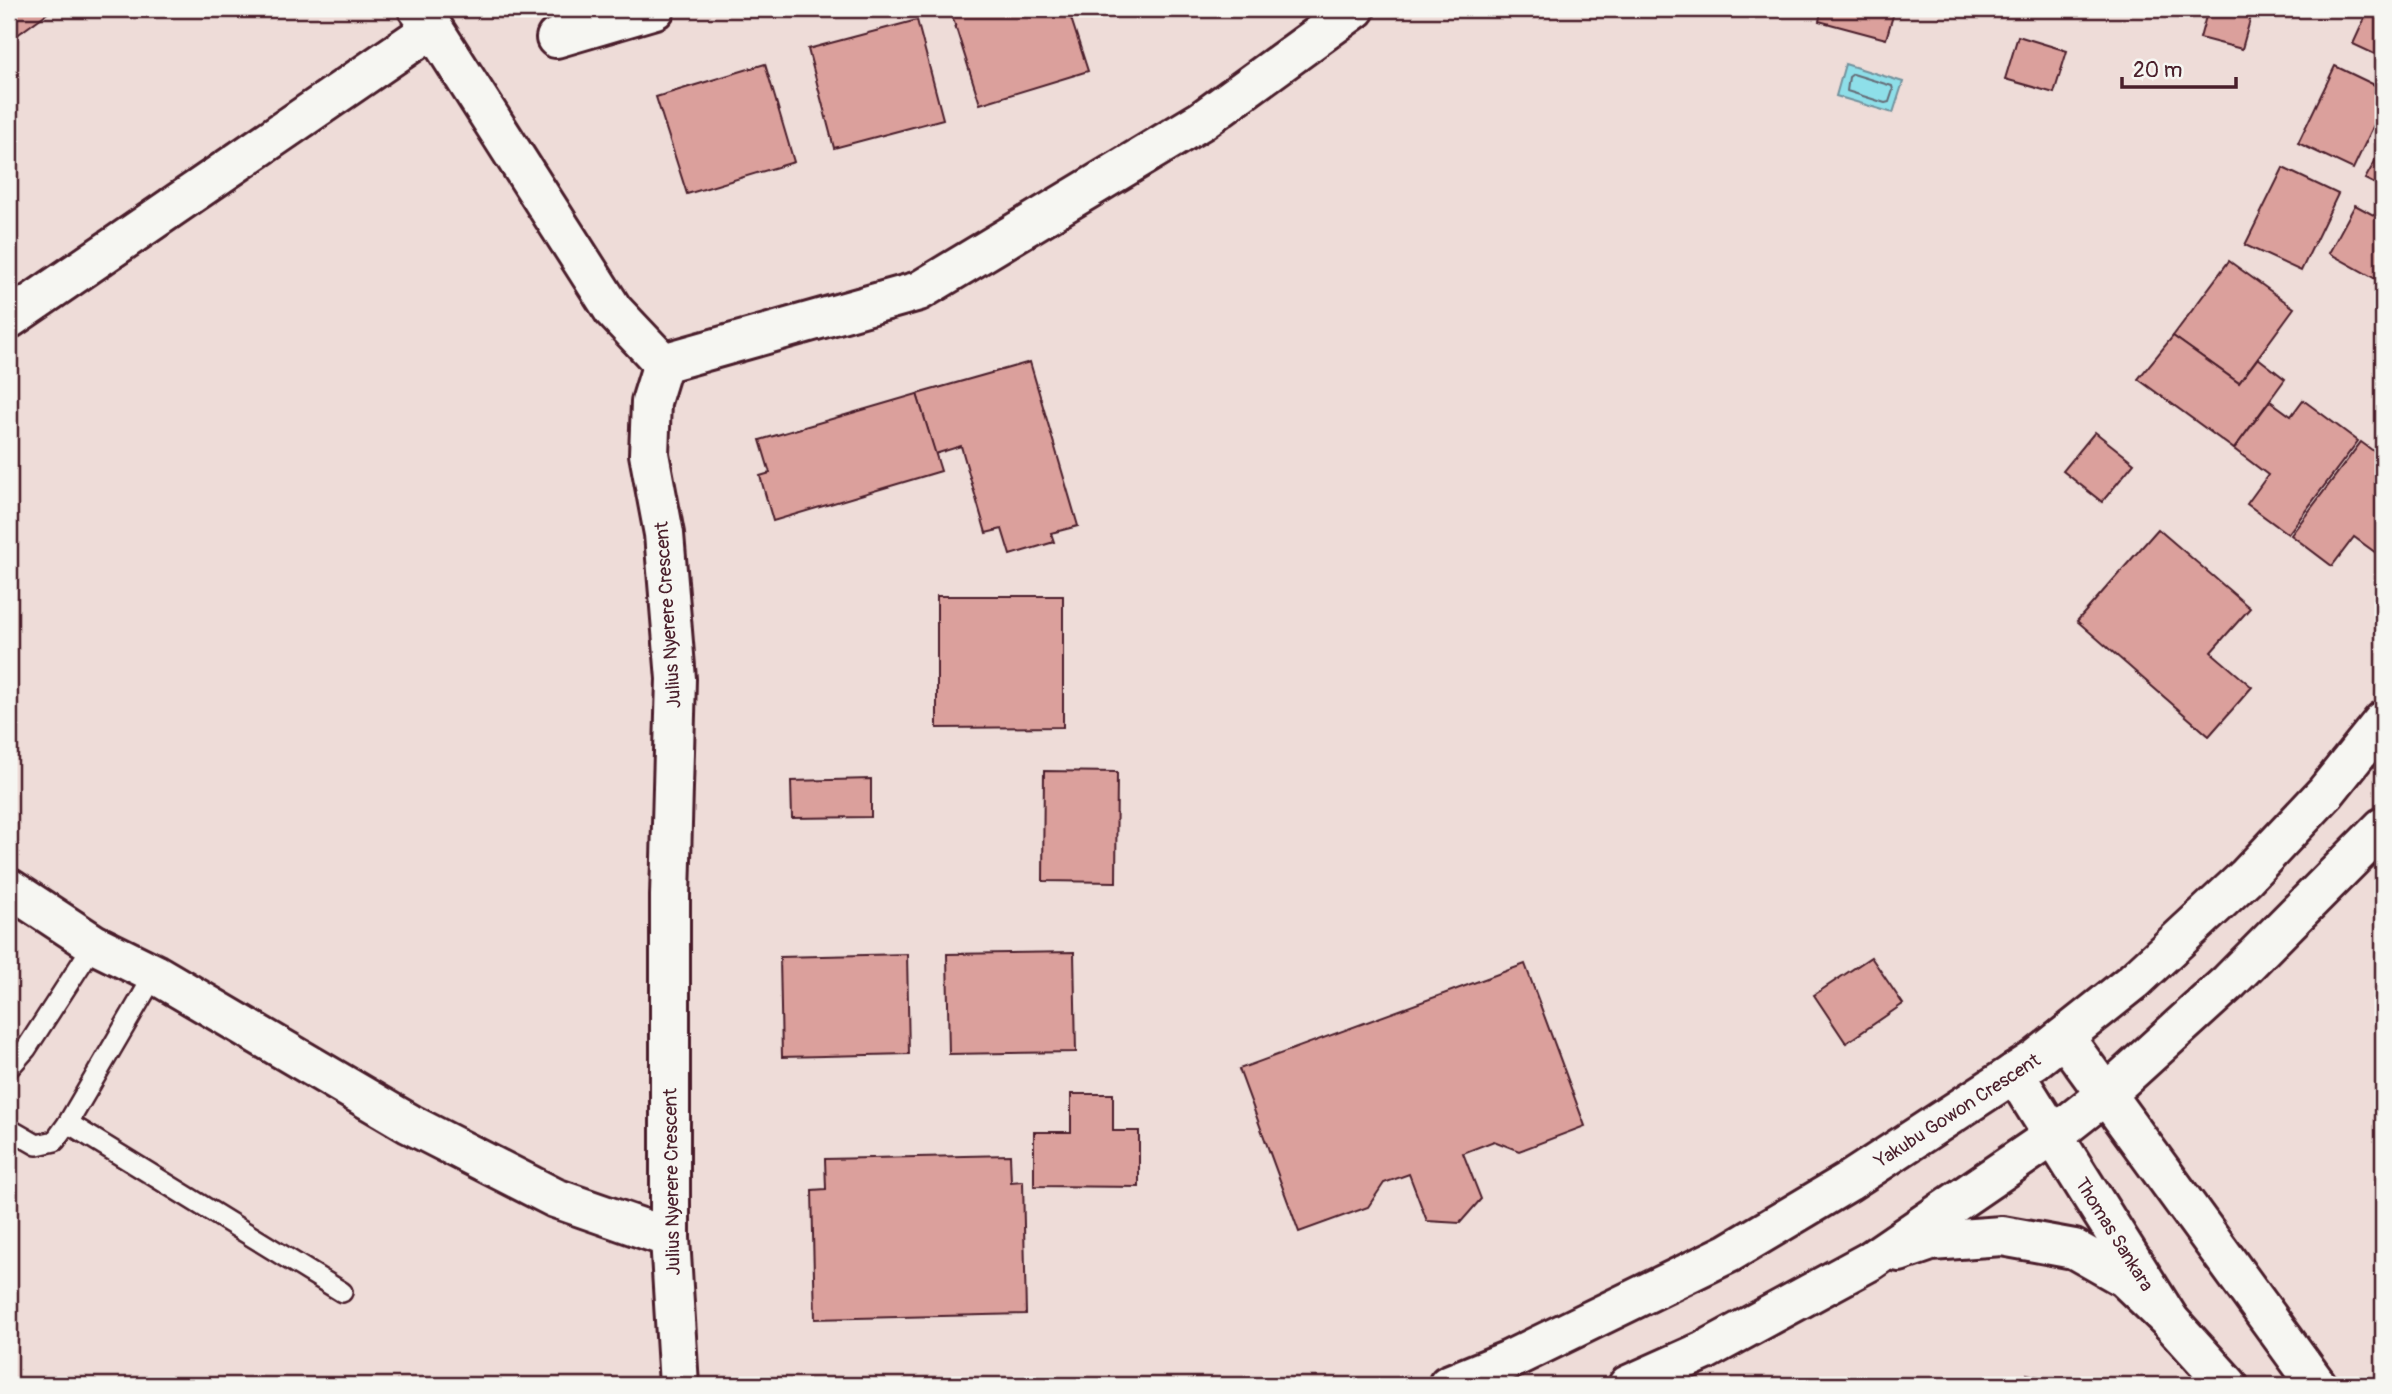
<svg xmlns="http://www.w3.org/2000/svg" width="2392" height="1394" viewBox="0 0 2392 1394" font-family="Pangolin,sans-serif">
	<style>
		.water { fill: #8edfe9; stroke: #73929d; stroke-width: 2 }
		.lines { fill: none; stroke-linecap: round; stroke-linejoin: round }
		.shore { stroke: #656c77; stroke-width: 2 }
		.building { fill: #dba09c; stroke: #4a1f2b; stroke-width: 2 }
		.lane-casing { stroke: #4a1f2b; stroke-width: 24 }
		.street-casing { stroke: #4a1f2b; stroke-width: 44 }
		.secondary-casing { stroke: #4a1f2b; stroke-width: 44 }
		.lane { stroke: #f6f6f2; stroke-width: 19 }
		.street { stroke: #f6f6f2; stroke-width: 38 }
		.secondary { stroke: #f6f6f2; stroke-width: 38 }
		.labels { text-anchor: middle; stroke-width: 7; stroke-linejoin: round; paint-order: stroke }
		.street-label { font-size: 19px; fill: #4a1f2b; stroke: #f6f6f2 }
	</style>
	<rect width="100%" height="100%" fill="#eedcd8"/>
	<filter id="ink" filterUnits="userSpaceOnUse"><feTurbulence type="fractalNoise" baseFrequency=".0143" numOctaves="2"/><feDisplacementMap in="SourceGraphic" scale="14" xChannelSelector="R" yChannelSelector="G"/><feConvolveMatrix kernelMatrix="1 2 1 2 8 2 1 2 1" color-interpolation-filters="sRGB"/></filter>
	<g filter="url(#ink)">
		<!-- water -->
		<polygon class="water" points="1845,64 1903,82 1893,113 1836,96"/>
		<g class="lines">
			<!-- shore -->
			<polygon class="shore" points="1853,74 1892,86 1893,90 1889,102 1885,103 1847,91 1849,77"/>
		</g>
		<!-- building -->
		<g class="building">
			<polygon points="9,9 53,9 9,41"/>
			<polygon points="529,9 558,9 532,18"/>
			<polygon points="950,9 1068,9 1088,71 980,104"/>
			<polygon points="1822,9 1895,9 1886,39 1819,21"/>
			<polygon points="2208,9 2253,9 2242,49 2200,38"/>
			<polygon points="2369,9 2383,9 2383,58 2353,44"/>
			<polygon points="917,20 943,119 834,148 808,49"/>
			<polygon points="2018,36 2067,51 2054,93 2005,79"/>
			<polygon points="765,64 794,162 687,194 656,97"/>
			<polygon points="2335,66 2383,89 2383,106 2353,169 2298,143"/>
			<polygon points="2383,147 2383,188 2365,179"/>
			<polygon points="2283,168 2338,194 2301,271 2245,245"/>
			<polygon points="2355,205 2383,220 2383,283 2329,253"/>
			<polygon points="2229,261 2294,308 2239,383 2173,336"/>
			<polygon points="2173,336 2239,383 2258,358 2285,379 2234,449 2138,379"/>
			<polygon points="1030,362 1078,526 1051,533 1054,542 1010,555 1002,529 986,533 961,446 935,454 917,394"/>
			<polygon points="917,394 941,471 773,521 760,476 770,473 760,440"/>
			<polygon points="2303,400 2358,441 2288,534 2247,504 2268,475 2234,449 2270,401 2291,416"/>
			<polygon points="2095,432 2134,463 2102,502 2063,471"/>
			<polygon points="2361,442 2383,458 2383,558 2354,537 2332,566 2291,535"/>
			<polygon points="2158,529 2250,608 2211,652 2252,687 2209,736 2077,621"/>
			<polygon points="937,596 1063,596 1063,727 937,728"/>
			<polygon points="1044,771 1117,772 1116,882 1043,881"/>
			<polygon points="871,779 871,817 792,818 791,781"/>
			<polygon points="1074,952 1076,1052 949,1054 947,954"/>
			<polygon points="907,954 909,1054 782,1057 780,957"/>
			<polygon points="1871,957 1903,1004 1846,1043 1814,995"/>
			<polygon points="1525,964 1585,1126 1519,1151 1494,1141 1463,1153 1481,1199 1460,1223 1427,1221 1409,1174 1384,1183 1368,1207 1299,1232 1239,1069"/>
			<polygon points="1071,1094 1113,1094 1113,1131 1139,1131 1139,1187 1034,1186 1034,1132 1071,1132"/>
			<polygon points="1010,1155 1011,1182 1023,1181 1026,1314 815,1319 812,1190 826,1189 825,1159"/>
			<polygon points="2027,1374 2073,1385 2025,1385"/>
		</g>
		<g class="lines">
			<!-- lane casing -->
			<g class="lane-casing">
				<g id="lane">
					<polyline points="9,1068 26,1049 94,944"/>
					<polyline points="68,1123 342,1292"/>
					<polyline points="9,1129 37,1145 55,1141 68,1123 155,974"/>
				</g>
			</g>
			<!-- street casing -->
			<g class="street-casing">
				<g id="street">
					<polyline points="418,9 433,28 613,310 663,363 651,402 649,454 664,534 676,679 670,896 670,1238 679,1385"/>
					<polyline points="556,38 655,9"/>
					<polyline points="9,319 433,28"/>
					<polyline points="663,363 919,291 1201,121 1355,9"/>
					<polyline points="9,888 94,944 155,974 410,1124 555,1198 670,1238"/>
					<polyline points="2064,1037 2317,1385"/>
					<polyline points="2014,1073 2170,1321 2228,1385"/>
				</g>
			</g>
			<!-- secondary casing -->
			<g class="secondary-casing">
				<g id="secondary">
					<polyline points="1899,1252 1931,1241 2002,1236 2074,1249 2125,1278 2170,1321"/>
					<polyline points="1448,1385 1507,1361 1729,1253 1848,1182 2036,1059 2134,981 2246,877 2326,792 2383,721"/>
					<polyline points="1628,1385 1704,1351 1870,1261 2054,1135 2106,1094 2229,982 2383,827"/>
				</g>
			</g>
			<!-- lane -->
			<use href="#lane" class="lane"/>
			<!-- street -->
			<use href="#street" class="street"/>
			<!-- secondary -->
			<use href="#secondary" class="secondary"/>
		</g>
	</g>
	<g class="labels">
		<!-- street labels -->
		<g class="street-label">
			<text transform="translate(667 615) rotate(-94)" y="7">Julius Nyerere Crescent</text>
			<text transform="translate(1957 1110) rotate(-33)" y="7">Yakubu Gowon Crescent</text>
			<text transform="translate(671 1182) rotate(-91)" y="7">Julius Nyerere Crescent</text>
			<text transform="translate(2115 1234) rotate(58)" y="7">Thomas Sankara</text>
		</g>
	</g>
	<!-- margin -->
	<rect width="2392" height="1394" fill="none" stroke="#f6f6f2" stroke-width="35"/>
	<rect x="18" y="18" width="2357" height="1359" fill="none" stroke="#4a1f2b" stroke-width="2.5" filter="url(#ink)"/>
	<!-- scale -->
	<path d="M2122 77v10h114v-10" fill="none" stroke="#4a1f2b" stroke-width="3.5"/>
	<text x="2133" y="77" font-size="21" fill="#4a1f2b" stroke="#f6f6f2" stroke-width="5" paint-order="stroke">20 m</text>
</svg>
